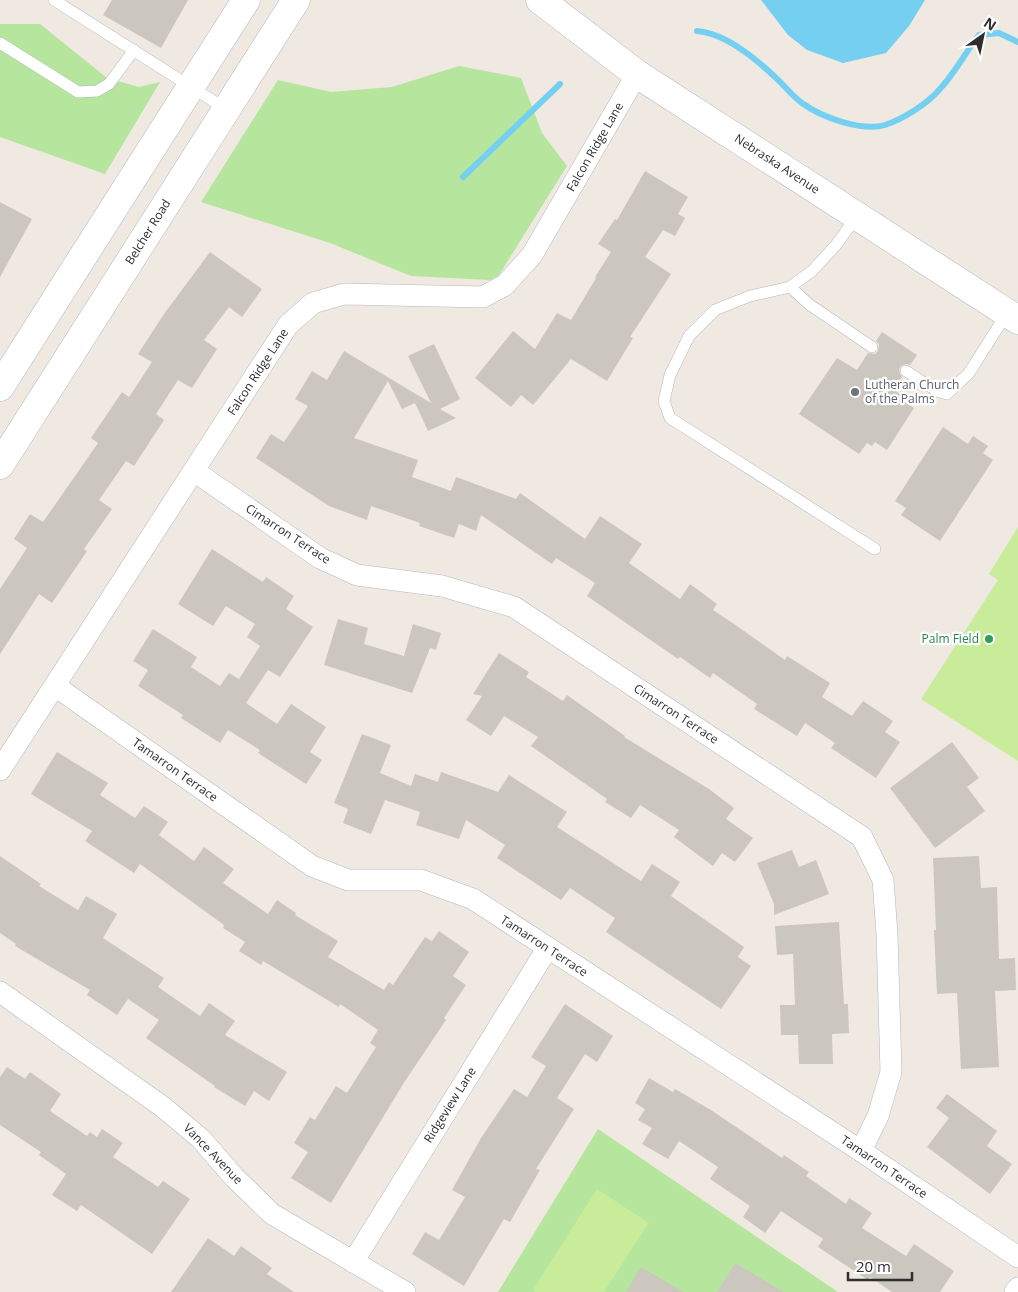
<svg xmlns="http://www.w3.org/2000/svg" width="1018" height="1292" viewBox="0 0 1018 1292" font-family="'Open Sans',sans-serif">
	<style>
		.green { fill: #b6e59e }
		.pitch { fill: #c9ec9a }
		.water { fill: #75cff0 }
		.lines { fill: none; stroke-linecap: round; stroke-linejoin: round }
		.stream { stroke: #75cff0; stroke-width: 6 }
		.building { fill: #cbc7bf }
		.lane-casing { stroke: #b4b7c1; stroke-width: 12 }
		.street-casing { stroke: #b4b7c1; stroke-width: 22 }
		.secondary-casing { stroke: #b4b7c1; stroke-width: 29 }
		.lane { stroke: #fff; stroke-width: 11 }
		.street { stroke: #fff; stroke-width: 21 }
		.secondary { stroke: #fff; stroke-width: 28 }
		.worship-dot { fill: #6b7280; stroke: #fff; stroke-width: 2 }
		.leisure-dot { fill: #2e9e5b; stroke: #fff; stroke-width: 2 }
		.labels { text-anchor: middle; stroke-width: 4.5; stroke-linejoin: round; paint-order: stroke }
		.street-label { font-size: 12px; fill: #2e2e2e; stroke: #fff }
		.worship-label { font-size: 12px; fill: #5b616d; stroke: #fff; text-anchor: start }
		.leisure-label { font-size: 12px; fill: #27864d; stroke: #fff; text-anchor: end }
	</style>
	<rect width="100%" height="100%" fill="#efe9e1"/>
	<!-- green -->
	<g class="green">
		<polygon points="0,24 40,24 107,78 139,87 160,82 105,174 0,137"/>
		<polygon points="459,66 521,78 542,133 567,166 499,275 490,280 411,276 330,243 201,202 278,80 331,92 392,87"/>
		<polygon points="598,1129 838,1292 498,1292"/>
	</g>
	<!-- pitch -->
	<g class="pitch">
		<polygon points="1018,527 1018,761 921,699 998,580 989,574"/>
		<polygon points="597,1189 649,1223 604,1292 536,1292 533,1290"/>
	</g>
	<!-- water -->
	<polygon class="water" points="761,0 925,0 909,26 886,53 843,63 807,50 788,35"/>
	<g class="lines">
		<!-- stream -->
		<g class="stream">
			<path d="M697 31C725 33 755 58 775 77 784 85 792 96 802 103 821 117 862 132 885 125 903 119 927 104 939 90 955 73 965 53 979 35L999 33 1018 42"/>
			<polyline points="463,177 560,84"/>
		</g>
	</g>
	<!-- building -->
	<g class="building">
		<polygon points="112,0 188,0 161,48 103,15"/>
		<polygon points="645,171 688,197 678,214 685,218 675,236 663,230 645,257 671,274 630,337 633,338 607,381 571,359 533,405 521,395 511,407 475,378 513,331 535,349 557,313 571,320 596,278 595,277 611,252 598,244 615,219 617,220"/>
		<polygon points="0,202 32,219 0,277"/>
		<polygon points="210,252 262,289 242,317 229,307 204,340 217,349 192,388 178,380 156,414 164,420 134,466 126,461 99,500 112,509 84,549 87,551 52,603 39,594 0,654 0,589 27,548 14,539 30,514 43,522 98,443 91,438 122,392 129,397 152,362 138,354 164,314"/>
		<polygon points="882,332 917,355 910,365 906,364 900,367 899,371 902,377 894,390 900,394 898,398 914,408 887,450 875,442 872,446 867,443 859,454 799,414 837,358 857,370 868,353 875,354 878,351 879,344 876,341"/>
		<polygon points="434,344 460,399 440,409 456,418 428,431 415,403 402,409 388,381 354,438 418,460 412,477 451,491 456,477 516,499 520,493 585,539 600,516 642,544 629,563 680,599 690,584 717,604 713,610 737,626 785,660 787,656 830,683 822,697 852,716 863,701 893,721 885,732 900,742 876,778 831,748 835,743 805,723 797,736 754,709 757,704 713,673 710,678 680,657 678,659 587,596 595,583 556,558 552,564 481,515 476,531 459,524 454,538 419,526 420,523 371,506 367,520 329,506 256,458 271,434 284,442 308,406 295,399 312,371 327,380 344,351 431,403 408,356"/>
		<polygon points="943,427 968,444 973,436 988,446 983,453 993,460 940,541 901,515 906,508 895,501"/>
		<polygon points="212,549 263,582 266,577 294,596 286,609 313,627 280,677 268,670 246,703 277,724 291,704 326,727 310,752 322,760 306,784 258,753 260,750 228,730 220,743 181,718 183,715 138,686 148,670 133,661 153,629 197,657 191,667 220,686 229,673 239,679 260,646 247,637 255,624 226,606 213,626 178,604"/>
		<polygon points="338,619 368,628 364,644 404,656 413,624 441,633 436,650 430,648 412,693 324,665"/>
		<polygon points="499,653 529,672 526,677 563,701 567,695 625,736 624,737 709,789 734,808 726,819 753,838 735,862 722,853 713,866 674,837 679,830 640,805 631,818 605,802 607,799 531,746 538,737 504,716 491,736 466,720 482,696 473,694"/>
		<polygon points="362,734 391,745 380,773 411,786 415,774 438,782 441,772 498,792 509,775 567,812 557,827 641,881 652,864 680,882 671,896 744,947 738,957 751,966 721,1009 606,932 615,918 570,888 561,900 497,858 505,845 466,820 459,839 416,825 420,812 385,800 371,834 343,823 348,809 334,803"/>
		<polygon points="952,742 979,778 967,787 985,811 935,848 890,788"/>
		<polygon points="57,752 108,783 100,795 135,818 144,806 168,822 159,835 194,861 204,847 234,869 223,883 268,914 277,900 296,913 295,915 338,941 328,957 384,990 389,982 393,985 425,937 432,941 439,931 469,952 453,976 466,985 444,1018 446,1020 405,1081 331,1203 291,1178 308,1152 294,1143 310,1117 315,1120 336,1086 347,1093 376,1047 370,1043 378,1030 340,1004 339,1007 263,961 261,965 239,951 245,942 223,928 224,925 140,864 134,873 85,841 92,831 31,794"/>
		<polygon points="792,850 799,867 816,860 829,894 774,915 774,904 757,863"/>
		<polygon points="0,856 41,884 39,886 78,910 86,896 117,914 103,938 164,978 158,987 200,1016 209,1003 235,1021 225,1035 287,1072 269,1101 254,1091 245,1106 214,1087 215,1086 146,1038 159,1020 128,999 117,1015 87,995 90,990 15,946 16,944 0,933"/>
		<polygon points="979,856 981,888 997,887 999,959 1015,958 1016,990 995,991 999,1067 961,1069 957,993 937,994 934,930 936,930 933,858"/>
		<polygon points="839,922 844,1004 848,1004 849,1033 832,1034 833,1064 799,1064 798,1035 781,1035 780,1005 795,1005 793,954 777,955 775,926"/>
		<polygon points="565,1004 613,1036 597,1062 585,1054 557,1098 574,1109 536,1169 540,1170 510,1222 504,1219 464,1286 412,1254 425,1232 439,1240 465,1197 452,1190 481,1138 514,1089 527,1097 546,1066 531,1057"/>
		<polygon points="7,1067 25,1079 30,1072 61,1094 50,1111 87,1136 90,1132 97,1137 102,1129 123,1143 113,1157 158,1187 163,1181 190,1199 152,1254 81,1205 77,1211 52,1195 66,1174 39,1155 41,1152 0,1125 0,1077"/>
		<polygon points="649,1078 673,1092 675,1089 711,1110 782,1158 784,1155 809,1172 806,1176 846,1204 849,1198 872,1213 862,1228 906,1256 914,1244 954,1271 940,1292 892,1292 870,1277 868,1280 818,1247 823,1239 781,1211 765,1233 743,1217 750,1206 710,1179 718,1167 679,1141 668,1159 642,1144 652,1128 638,1120 645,1109 635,1103"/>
		<polygon points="947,1094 997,1131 987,1146 1012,1164 990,1194 927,1147 949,1118 936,1108"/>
		<polygon points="208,1238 234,1256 241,1246 272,1268 267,1274 294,1292 171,1292"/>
		<polygon points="735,1263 784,1292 717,1292"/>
		<polygon points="641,1267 683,1292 626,1292"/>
	</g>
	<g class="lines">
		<!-- lane casing -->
		<g class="lane-casing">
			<g id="lane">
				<polyline points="54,0 226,109"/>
				<polyline points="0,43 78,92 97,91 109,84 134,50"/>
				<polyline points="857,216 836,245 812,271 790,287 750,296 715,310 689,336 670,375 664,401 670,418 875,549"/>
				<polyline points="790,287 810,305 872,347"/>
				<polyline points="906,371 937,391 947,394 969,373 1007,313"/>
			</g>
		</g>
		<!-- street casing -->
		<g class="street-casing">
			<g id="street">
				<polyline points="194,471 320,558 357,575 442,586 514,607 862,837 883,880 887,934 891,1072 878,1116 861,1151"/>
				<polyline points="55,686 312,866 348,880 421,880 473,899 861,1151 1018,1257"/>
				<polyline points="0,770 288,325 313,303 344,294 483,297 505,285 532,255 637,74"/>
				<polyline points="0,992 163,1107 201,1139 234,1177 272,1214 405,1292"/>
				<polyline points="353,1262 547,949"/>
				<polyline points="1015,1292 1018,1288"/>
			</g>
		</g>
		<!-- secondary casing -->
		<g class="secondary-casing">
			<g id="secondary">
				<polyline points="540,0 637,74 1018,320"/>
				<polyline points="0,387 246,0"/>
				<polyline points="0,465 296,0"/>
			</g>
		</g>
		<!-- lane -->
		<use href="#lane" class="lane"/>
		<!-- street -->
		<use href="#street" class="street"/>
		<!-- secondary -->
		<use href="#secondary" class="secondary"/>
	</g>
	<!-- markers -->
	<circle class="worship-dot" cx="855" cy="392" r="5"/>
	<circle class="leisure-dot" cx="989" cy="639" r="5"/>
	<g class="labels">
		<!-- street labels -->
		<g class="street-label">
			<text transform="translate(595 147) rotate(-60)" y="4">Falcon Ridge Lane</text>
			<text transform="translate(777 164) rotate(33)" y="4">Nebraska Avenue</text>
			<text transform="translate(148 232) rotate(-58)" y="4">Belcher Road</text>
			<text transform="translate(258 372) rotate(-57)" y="4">Falcon Ridge Lane</text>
			<text transform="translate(288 534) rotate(33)" y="4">Cimarron Terrace</text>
			<text transform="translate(676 714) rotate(33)" y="4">Cimarron Terrace</text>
			<text transform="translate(175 770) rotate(35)" y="4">Tamarron Terrace</text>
			<text transform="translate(544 946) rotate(33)" y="4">Tamarron Terrace</text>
			<text transform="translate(450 1105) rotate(-58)" y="4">Ridgeview Lane</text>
			<text transform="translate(213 1154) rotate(46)" y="4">Vance Avenue</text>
			<text transform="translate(884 1167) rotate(34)" y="4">Tamarron Terrace</text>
		</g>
		<!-- worship labels -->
		<g class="worship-label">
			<text x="865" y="389">Lutheran Church<tspan x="865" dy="14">of the Palms</tspan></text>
		</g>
		<!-- leisure labels -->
		<g class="leisure-label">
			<text x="979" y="643">Palm Field</text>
		</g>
	</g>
	<!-- north arrow -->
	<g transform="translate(983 35) rotate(33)" stroke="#ffffff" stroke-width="4" paint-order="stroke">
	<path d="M0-4L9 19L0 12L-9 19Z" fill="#2e2e2e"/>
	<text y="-8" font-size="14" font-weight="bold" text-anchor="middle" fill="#2e2e2e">N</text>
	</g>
	<!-- scale -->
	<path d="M848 1272v8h64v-8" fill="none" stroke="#2e2e2e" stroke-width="2.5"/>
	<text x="856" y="1272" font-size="15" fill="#2e2e2e" stroke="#ffffff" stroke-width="4" paint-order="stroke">20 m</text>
</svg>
